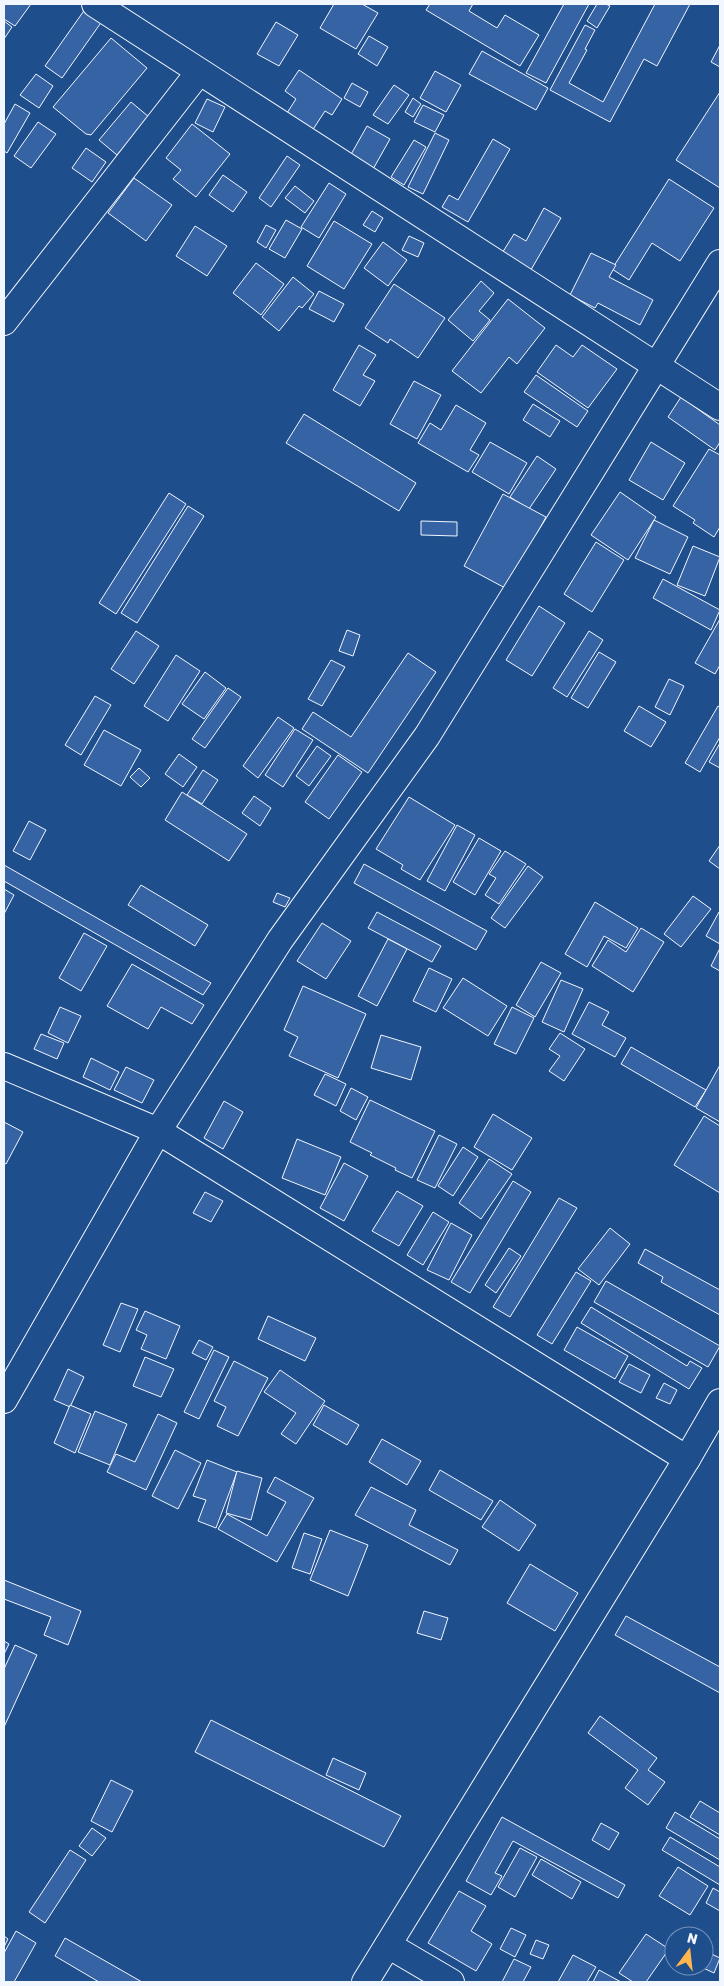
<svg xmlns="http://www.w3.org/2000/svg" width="724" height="1986" viewBox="0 0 724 1986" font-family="Rubik,sans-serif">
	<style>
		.building { fill: #3563a3; stroke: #f2f6ff }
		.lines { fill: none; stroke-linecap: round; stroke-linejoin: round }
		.minor-casing { stroke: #f2f6ff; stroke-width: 28 }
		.minor { stroke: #1f4e8c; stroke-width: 26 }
	</style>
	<rect width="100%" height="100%" fill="#1f4e8c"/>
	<!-- building -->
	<g class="building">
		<polygon points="4,4 31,4 15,26 4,19"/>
		<polygon points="334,4 362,4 378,13 356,49 320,28"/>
		<polygon points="430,4 473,4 469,11 497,28 505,15 539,35 520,66 426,10"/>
		<polygon points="564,4 589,4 546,83 526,73"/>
		<polygon points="597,4 606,4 610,6 597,28 587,21"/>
		<polygon points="655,4 690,4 657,66 644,59 610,122 550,90 585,25 595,30 585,49 587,50 569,83 603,102"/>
		<polygon points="88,5 105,17 62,78 45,66"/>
		<polygon points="4,21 12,27 4,39"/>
		<polygon points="276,22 298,35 279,66 257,54"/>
		<polygon points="369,36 388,47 377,66 358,54"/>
		<polygon points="111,38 147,68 91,135 86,134 53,107"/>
		<polygon points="720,45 720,67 711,62"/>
		<polygon points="482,51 548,88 536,110 469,74"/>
		<polygon points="299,70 342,99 332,115 325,111 310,134 285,116 296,99 285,91"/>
		<polygon points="435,71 461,85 446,112 420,98"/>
		<polygon points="36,74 53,86 39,108 20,95"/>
		<polygon points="352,83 368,92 360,107 344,98"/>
		<polygon points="394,85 409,95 388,124 373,115"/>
		<polygon points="720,92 720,188 676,160"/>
		<polygon points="413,98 421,104 413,117 405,112"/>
		<polygon points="207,99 225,107 213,132 195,123"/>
		<polygon points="131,102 149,117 117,155 99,140"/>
		<polygon points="15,104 30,113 7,153 4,151 4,124"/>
		<polygon points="423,105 444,115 435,132 414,122"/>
		<polygon points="38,122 56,134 31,168 14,156"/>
		<polygon points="192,124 230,154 196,197 173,179 181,170 166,158"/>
		<polygon points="367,126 390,139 372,171 349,158"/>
		<polygon points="435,133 449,140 423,194 408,187"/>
		<polygon points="493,139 510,149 468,222 442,207 449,195 458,200"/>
		<polygon points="414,140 426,147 404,185 391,177"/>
		<polygon points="86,148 106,162 92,182 72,168"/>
		<polygon points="287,156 300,165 271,207 259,198"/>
		<polygon points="223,175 247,192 233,212 209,195"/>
		<polygon points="134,178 172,205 146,241 108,213"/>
		<polygon points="669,179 714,208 680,261 652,243 629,280 612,269"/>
		<polygon points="329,183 346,194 319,238 301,227"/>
		<polygon points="295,186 314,201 305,213 285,198"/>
		<polygon points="544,208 561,218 528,275 499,258 514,234 526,241"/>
		<polygon points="372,211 383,218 375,232 363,225"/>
		<polygon points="286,220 302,229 285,258 269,249"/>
		<polygon points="334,221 372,244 344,289 307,266"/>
		<polygon points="266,225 276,230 266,248 257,242"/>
		<polygon points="195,226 227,246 207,276 176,256"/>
		<polygon points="409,236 424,243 418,257 402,250"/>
		<polygon points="383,242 407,260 388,286 364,268"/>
		<polygon points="591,253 616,265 609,277 653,300 640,325 598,303 595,308 570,295"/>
		<polygon points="256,263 284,284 261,315 233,293"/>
		<polygon points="293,277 314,294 302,308 299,306 279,331 262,317"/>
		<polygon points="481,281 494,293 479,311 490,320 473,341 448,320"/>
		<polygon points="394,284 445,318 418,358 390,339 388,343 365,328"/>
		<polygon points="319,291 344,304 334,322 309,309"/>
		<polygon points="508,299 545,328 517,364 509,357 481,393 452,371"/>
		<polygon points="359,345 376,355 363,375 375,381 360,406 333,390"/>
		<polygon points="556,345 573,357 582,345 617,369 588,408 537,372"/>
		<polygon points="536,375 588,411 577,427 524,392"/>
		<polygon points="414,381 441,395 417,439 390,424"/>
		<polygon points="681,397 720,425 720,442 715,450 668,417"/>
		<polygon points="533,404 560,421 550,437 523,420"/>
		<polygon points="456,405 486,423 470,450 479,455 468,472 418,443 430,423 441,430"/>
		<polygon points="304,414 416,483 399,511 286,443"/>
		<polygon points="490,442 527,463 509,494 472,472"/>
		<polygon points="651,442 685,463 663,500 629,480"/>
		<polygon points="709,449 720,455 720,527 714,537 693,523 695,520 673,506"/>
		<polygon points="537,456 556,469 529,509 510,497"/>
		<polygon points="620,492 656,517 628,560 591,535"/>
		<polygon points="169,493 186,504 116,614 99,603"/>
		<polygon points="503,494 546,517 507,589 464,566"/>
		<polygon points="188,506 204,516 137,623 121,613"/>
		<polygon points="654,520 688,537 670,574 635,558"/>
		<polygon points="421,521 457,522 457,536 421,535"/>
		<polygon points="596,542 624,560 592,612 564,594"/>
		<polygon points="693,546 720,557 705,596 677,585"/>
		<polygon points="663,579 720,610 711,630 653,598"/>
		<polygon points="539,606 565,623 532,676 506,660"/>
		<polygon points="720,619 720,665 715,674 695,663"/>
		<polygon points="347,630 360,635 353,656 339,651"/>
		<polygon points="136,631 159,646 134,684 111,669"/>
		<polygon points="589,631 603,640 567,697 553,688"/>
		<polygon points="599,652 616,662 588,708 571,698"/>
		<polygon points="408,653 436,672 368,773 302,729 313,712 351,737"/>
		<polygon points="176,655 200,671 168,721 144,706"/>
		<polygon points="331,660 345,667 322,706 308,699"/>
		<polygon points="205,672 226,688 204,719 182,704"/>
		<polygon points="669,679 684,686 670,715 655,707"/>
		<polygon points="228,688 241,697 205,748 192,739"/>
		<polygon points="95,696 111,705 81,755 65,745"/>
		<polygon points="639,706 666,722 651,747 624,731"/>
		<polygon points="718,706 720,707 720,737 700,772 685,763"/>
		<polygon points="278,717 294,728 258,778 243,766"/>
		<polygon points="295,729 313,740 283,787 265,775"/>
		<polygon points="104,730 141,750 121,786 84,765"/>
		<polygon points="720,743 720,768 709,762"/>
		<polygon points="317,746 331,756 309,786 296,776"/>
		<polygon points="179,754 197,767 183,787 165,774"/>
		<polygon points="338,755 362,772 329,819 305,802"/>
		<polygon points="139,768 150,778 141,787 130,777"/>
		<polygon points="203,770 218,780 202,804 187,795"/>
		<polygon points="182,792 247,834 229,861 165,820"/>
		<polygon points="254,796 271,808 260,826 242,813"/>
		<polygon points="409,797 455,825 420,880 401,869 403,865 376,849"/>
		<polygon points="29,821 46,830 30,860 13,851"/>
		<polygon points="457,825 475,835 445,891 427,881"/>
		<polygon points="479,838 501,851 475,895 453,882"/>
		<polygon points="720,845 720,869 709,861"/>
		<polygon points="505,851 526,864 499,904 485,895 496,878 489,874"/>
		<polygon points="364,864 487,931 476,950 354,883"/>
		<polygon points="4,865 211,983 203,995 4,881"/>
		<polygon points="528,866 543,877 505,928 491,918"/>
		<polygon points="141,885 208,925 195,946 128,905"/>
		<polygon points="4,889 14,895 4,914"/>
		<polygon points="277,893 290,898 285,907 273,902"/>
		<polygon points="693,896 711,909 681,947 664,934"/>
		<polygon points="595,902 638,928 626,948 604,936 587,967 565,954"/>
		<polygon points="377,912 441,946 432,962 368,928"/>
		<polygon points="719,912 720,913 720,944 706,936"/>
		<polygon points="322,923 351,941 326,979 297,961"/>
		<polygon points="641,928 664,942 633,992 592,966 608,940 626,952"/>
		<polygon points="84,933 107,946 81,991 59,978"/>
		<polygon points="388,939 407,949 377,1006 358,996"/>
		<polygon points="720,948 720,971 711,966"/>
		<polygon points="541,962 561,973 535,1017 516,1005"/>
		<polygon points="132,964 204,1005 192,1024 161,1007 148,1029 107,1006"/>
		<polygon points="429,968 452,979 436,1012 413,1001"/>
		<polygon points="463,978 507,1006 488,1036 443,1008"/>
		<polygon points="561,980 583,989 564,1032 542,1022"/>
		<polygon points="303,986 366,1014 338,1078 289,1056 298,1037 284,1030"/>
		<polygon points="589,1002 609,1012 602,1025 626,1038 615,1057 572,1034"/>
		<polygon points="60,1007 81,1016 68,1043 48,1033"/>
		<polygon points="512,1007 534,1018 516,1054 494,1044"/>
		<polygon points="560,1033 585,1049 564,1081 549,1071 560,1056 549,1049"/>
		<polygon points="41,1034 64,1043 57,1059 34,1049"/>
		<polygon points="381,1035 421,1047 411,1080 371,1068"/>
		<polygon points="631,1047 706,1090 695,1107 621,1064"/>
		<polygon points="91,1058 119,1072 110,1090 83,1077"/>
		<polygon points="720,1065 720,1122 696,1108"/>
		<polygon points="126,1067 154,1080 142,1103 114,1090"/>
		<polygon points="325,1074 346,1084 336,1106 314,1095"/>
		<polygon points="351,1088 368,1097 356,1120 340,1111"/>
		<polygon points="370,1100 435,1131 412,1178 395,1170 396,1168 370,1155 372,1153 350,1142"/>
		<polygon points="224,1101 243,1112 223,1149 204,1138"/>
		<polygon points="493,1114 532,1138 512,1170 474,1147"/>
		<polygon points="704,1116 720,1126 720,1193 674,1165"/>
		<polygon points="4,1122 23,1132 6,1164 4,1163"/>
		<polygon points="439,1135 457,1144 435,1188 417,1180"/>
		<polygon points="297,1139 341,1157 325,1195 282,1178"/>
		<polygon points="463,1147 478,1157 453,1196 438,1186"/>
		<polygon points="489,1159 512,1174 481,1219 459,1203"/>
		<polygon points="344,1163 368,1176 344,1221 320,1208"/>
		<polygon points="513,1181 531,1192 470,1293 451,1282"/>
		<polygon points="397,1191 423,1206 399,1246 372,1231"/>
		<polygon points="205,1192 223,1201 211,1222 193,1213"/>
		<polygon points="559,1198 577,1208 510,1317 493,1307"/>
		<polygon points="433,1212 449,1222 423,1265 407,1255"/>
		<polygon points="451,1223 472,1235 449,1280 427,1270"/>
		<polygon points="610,1228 630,1244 599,1285 578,1269"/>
		<polygon points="509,1248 521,1256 496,1293 485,1285"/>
		<polygon points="645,1249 720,1290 720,1315 661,1282 663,1277 638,1263"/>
		<polygon points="576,1272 591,1281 552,1344 537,1335"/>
		<polygon points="606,1281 720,1346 708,1367 594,1302"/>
		<polygon points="121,1303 138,1309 120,1352 103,1345"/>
		<polygon points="591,1307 687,1366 690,1361 702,1368 689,1389 581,1323"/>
		<polygon points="145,1311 180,1326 166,1359 141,1349 147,1335 136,1330"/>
		<polygon points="268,1316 316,1338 305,1361 258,1339"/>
		<polygon points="577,1327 628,1356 615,1379 564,1350"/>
		<polygon points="199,1340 213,1347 206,1360 192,1353"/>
		<polygon points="214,1350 229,1357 199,1419 184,1412"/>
		<polygon points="145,1357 174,1369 161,1397 133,1386"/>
		<polygon points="234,1361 268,1378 238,1436 217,1426 226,1407 214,1401"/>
		<polygon points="629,1364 650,1375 641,1393 619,1382"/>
		<polygon points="68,1369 84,1377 70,1407 54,1400"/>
		<polygon points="280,1370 325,1401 296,1444 281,1434 296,1413 264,1392"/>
		<polygon points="664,1383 677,1390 670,1404 656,1398"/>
		<polygon points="70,1405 91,1414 75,1453 54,1443"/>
		<polygon points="324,1405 359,1425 347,1445 313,1425"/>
		<polygon points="95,1411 127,1424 110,1465 78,1452"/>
		<polygon points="158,1414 177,1423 146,1490 107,1472 116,1454 135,1462"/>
		<polygon points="382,1439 421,1461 407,1485 369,1462"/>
		<polygon points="175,1450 201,1463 178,1509 152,1496"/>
		<polygon points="207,1460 237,1472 216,1528 198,1521 206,1500 193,1496"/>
		<polygon points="440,1470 493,1501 481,1520 429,1490"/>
		<polygon points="237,1471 262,1478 251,1520 226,1513"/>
		<polygon points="275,1477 314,1498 277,1562 218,1529 227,1514 267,1536 286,1502 267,1492"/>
		<polygon points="371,1487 416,1510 409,1525 458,1550 450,1565 355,1515"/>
		<polygon points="500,1500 536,1525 519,1551 482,1527"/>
		<polygon points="330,1530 368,1545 348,1596 310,1580"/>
		<polygon points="304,1533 322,1539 310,1574 292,1568"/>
		<polygon points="530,1564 578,1593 555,1631 507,1603"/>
		<polygon points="4,1580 81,1611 68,1645 44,1635 51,1617 4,1599"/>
		<polygon points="424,1611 448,1618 441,1640 417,1633"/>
		<polygon points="626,1616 720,1667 720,1693 615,1635"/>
		<polygon points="4,1641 9,1644 4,1654"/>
		<polygon points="15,1645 37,1655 4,1727 4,1669"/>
		<polygon points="600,1716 657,1758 648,1770 665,1782 648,1805 625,1788 638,1770 588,1733"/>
		<polygon points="211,1720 401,1816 384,1847 195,1752"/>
		<polygon points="333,1758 366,1773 359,1790 326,1775"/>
		<polygon points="111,1780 133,1791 112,1832 91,1821"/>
		<polygon points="700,1801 720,1813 720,1835 690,1817"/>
		<polygon points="675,1812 720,1839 720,1860 666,1828"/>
		<polygon points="502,1817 625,1885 618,1898 513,1841 495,1873 502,1876 491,1895 466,1881"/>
		<polygon points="601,1823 619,1833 609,1850 592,1840"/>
		<polygon points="92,1828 106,1838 92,1856 79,1846"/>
		<polygon points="670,1837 720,1867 720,1885 662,1850"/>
		<polygon points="520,1848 537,1857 515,1897 498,1887"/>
		<polygon points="70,1850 86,1860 45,1923 29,1912"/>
		<polygon points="541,1859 581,1882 572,1899 532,1875"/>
		<polygon points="678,1867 708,1886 690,1915 659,1896"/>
		<polygon points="713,1888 720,1892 720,1911 706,1903"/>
		<polygon points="459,1891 486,1906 471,1931 492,1944 476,1971 428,1943"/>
		<polygon points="511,1928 526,1935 515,1957 500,1949"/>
		<polygon points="16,1931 36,1943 14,1982 4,1982 4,1953"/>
		<polygon points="646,1934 669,1949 646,1982 633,1982 619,1973"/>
		<polygon points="4,1936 8,1939 4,1947"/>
		<polygon points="65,1938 142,1982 99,1982 55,1956"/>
		<polygon points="536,1940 549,1945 543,1959 530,1954"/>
		<polygon points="705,1951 720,1958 714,1973 699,1966 704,1966"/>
		<polygon points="573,1955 596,1967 587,1982 558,1982"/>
		<polygon points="514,1959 531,1967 523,1982 502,1982"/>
		<polygon points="599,1970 621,1982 593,1982"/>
	</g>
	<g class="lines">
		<!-- minor casing -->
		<g class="minor-casing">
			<g id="minor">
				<polyline points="95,4 720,407"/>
				<polyline points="4,322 199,72"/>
				<polyline points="4,1066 158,1131 687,1459"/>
				<polyline points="4,1400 158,1131 280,940 427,736 720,263"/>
				<polyline points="388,1945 451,1982"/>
				<polyline points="365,1982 687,1459 720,1402"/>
			</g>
		</g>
		<!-- minor -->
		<use href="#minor" class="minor"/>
	</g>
	<!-- border -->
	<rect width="724" height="1986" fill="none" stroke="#f2f6ff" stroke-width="10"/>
	<!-- north arrow -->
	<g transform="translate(689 1951) rotate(15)"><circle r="24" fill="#1f4e8c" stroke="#7391ba"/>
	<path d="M0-4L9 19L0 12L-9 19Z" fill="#ffb74d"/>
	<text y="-8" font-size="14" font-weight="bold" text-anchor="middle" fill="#f2f6ff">N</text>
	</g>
</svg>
